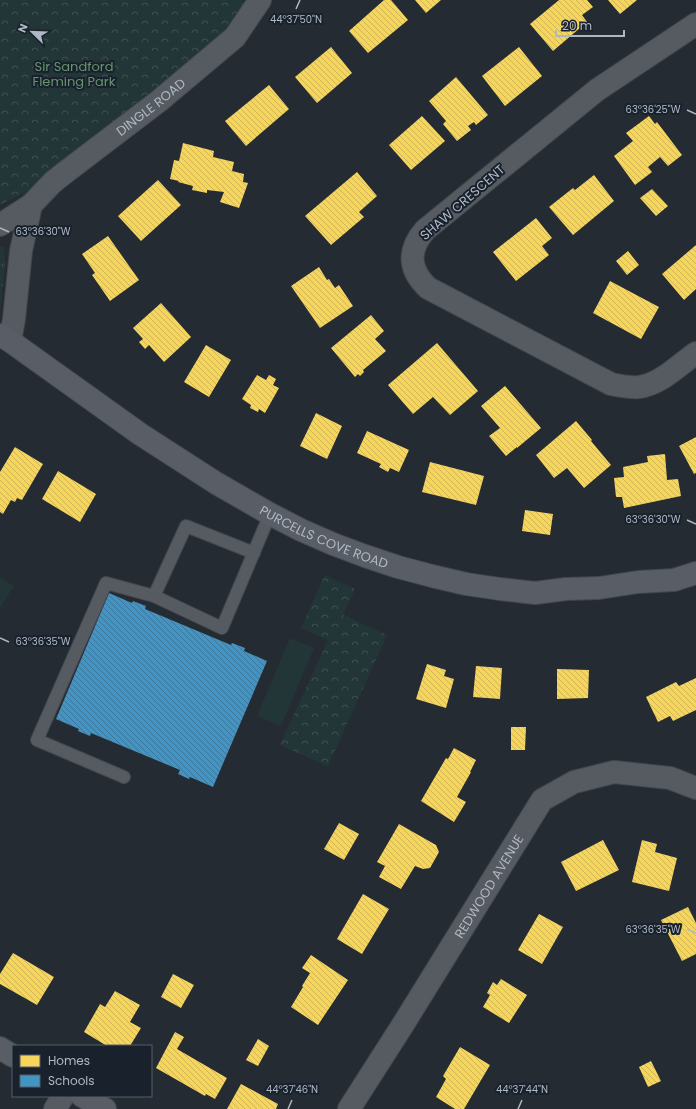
<svg xmlns="http://www.w3.org/2000/svg" width="696" height="1109" viewBox="0 0 696 1109" font-family="Poppins,sans-serif">
	<style>
		.grass { fill: url(#grass-tufts) }
		.park { fill: url(#park-crowns) }
		.pitch { fill: #223537 }
		.homes { fill: url(#homes-back-hatch) }
		.schools { fill: url(#schools-back-hatch) }
		.lines { fill: none; stroke-linecap: round; stroke-linejoin: round }
		.lane-casing { stroke: #42474c; stroke-width: 14 }
		.street-casing { stroke: #42474c; stroke-width: 24 }
		.secondary-casing { stroke: #42474c; stroke-width: 24 }
		.lane { stroke: #565a61; stroke-width: 12 }
		.street { stroke: #565a61; stroke-width: 22 }
		.secondary { stroke: #595e66; stroke-width: 22 }
		.ticks { fill: none; stroke: #aeb8c4; stroke-width: 1.5 }
		.labels { text-anchor: middle; stroke-width: 4; stroke-linejoin: round; paint-order: stroke }
		.park-label { font-size: 13px; fill: #66946e; stroke: #19222c }
		.street-label { font-size: 13px; fill: #aeb8c4; stroke: #19222c }
		.ticks-label { font-size: 10px; text-anchor: middle; fill: #aeb8c4; stroke: #19222c; stroke-width: 4; stroke-linejoin: round; paint-order: stroke }
	</style>
	<defs>
		<pattern id="grass-tufts" width="24" height="20" patternUnits="userSpaceOnUse"><rect width="24" height="20" fill="#223537"/><path d="M3 7l-1-3M5 7V3M7 7l1-3M15 17l-1-3M17 17v-4M19 17l1-3" fill="none" stroke="#405052"/></pattern>
		<pattern id="park-crowns" width="20" height="18" patternUnits="userSpaceOnUse"><rect width="20" height="18" fill="#223537"/><path d="M2 6a3 3 0 1 1 6 0M12 15a3 3 0 1 1 6 0" fill="none" stroke="#405052"/></pattern>
		<pattern id="homes-back-hatch" width="6" height="6" patternUnits="userSpaceOnUse"><rect width="6" height="6" fill="#f6d55c"/><path d="M-1 5l2 2M0 0l6 6M5-1l2 2" fill="none" stroke="#cfb555"/></pattern>
		<pattern id="schools-back-hatch" width="6" height="6" patternUnits="userSpaceOnUse"><rect width="6" height="6" fill="#4393c3"/><path d="M-1 5l2 2M0 0l6 6M5-1l2 2" fill="none" stroke="#3e779a"/></pattern>
	</defs>
	<rect width="100%" height="100%" fill="#252b32"/>
	<!-- grass -->
	<polygon class="grass" points="0,247 4,247 5,263 0,311"/>
	<!-- park -->
	<g class="park">
		<polygon points="0,0 243,0 243,10 216,64 204,78 191,89 101,145 99,154 0,205"/>
		<polygon points="325,575 355,589 343,615 387,635 328,766 280,745 328,640 301,628"/>
	</g>
	<!-- pitch -->
	<g class="pitch">
		<polygon points="0,577 14,586 0,608"/>
		<polygon points="290,638 314,648 281,726 257,716"/>
	</g>
	<!-- homes -->
	<g class="homes">
		<polygon points="384,0 391,0 408,20 368,53 349,31"/>
		<polygon points="415,0 441,0 426,13"/>
		<polygon points="559,0 587,0 593,7 582,15 587,22 553,51 530,24"/>
		<polygon points="608,0 637,0 620,14"/>
		<polygon points="331,47 352,73 317,103 295,77"/>
		<polygon points="519,47 542,76 505,106 482,76"/>
		<polygon points="456,77 488,115 476,125 474,122 468,126 471,130 457,141 443,124 446,121 429,101"/>
		<polygon points="269,85 289,109 246,146 225,121"/>
		<polygon points="422,116 445,141 411,170 389,145"/>
		<polygon points="649,116 655,124 657,122 682,155 668,166 660,157 648,167 652,172 635,185 614,156 633,141 626,133"/>
		<polygon points="183,143 214,151 213,157 234,162 232,171 244,174 243,182 248,183 239,208 220,202 224,192 207,190 207,193 192,190 193,186 178,182 179,181 170,179 174,160 179,161"/>
		<polygon points="357,172 377,196 359,212 364,217 331,245 305,216"/>
		<polygon points="594,175 614,201 573,235 549,207 573,188 575,190"/>
		<polygon points="158,180 181,205 141,241 118,216"/>
		<polygon points="652,189 668,206 656,216 640,198"/>
		<polygon points="536,218 552,238 542,246 549,255 516,281 493,252"/>
		<polygon points="108,236 139,280 110,301 92,275 95,273 82,254"/>
		<polygon points="696,245 696,289 684,300 662,274"/>
		<polygon points="628,251 639,265 627,275 616,261"/>
		<polygon points="319,267 327,280 329,279 335,288 339,285 353,306 320,328 291,286"/>
		<polygon points="610,281 659,307 641,339 593,313"/>
		<polygon points="161,303 191,337 164,362 149,345 145,349 139,342 143,339 133,328"/>
		<polygon points="371,315 384,331 375,339 386,351 363,370 364,372 360,376 358,374 355,377 331,348"/>
		<polygon points="437,343 478,391 450,415 433,397 413,414 388,385"/>
		<polygon points="206,345 231,360 209,397 184,382"/>
		<polygon points="257,375 266,380 269,375 276,379 273,385 279,388 265,413 259,409 258,412 250,408 251,405 242,399"/>
		<polygon points="505,386 541,428 517,448 517,447 506,456 489,436 500,428 481,406"/>
		<polygon points="316,413 342,426 327,459 300,446"/>
		<polygon points="576,421 592,440 591,441 611,465 584,488 567,468 554,478 536,455"/>
		<polygon points="367,431 409,450 399,472 390,468 388,472 379,467 381,464 357,453"/>
		<polygon points="696,437 696,473 694,474 679,446"/>
		<polygon points="15,447 43,464 22,500 17,498 15,502 11,500 3,514 0,512 0,472"/>
		<polygon points="665,454 667,480 678,479 681,496 624,508 622,497 616,497 614,478 624,477 623,467 648,462 647,456"/>
		<polygon points="430,462 484,476 476,505 422,492"/>
		<polygon points="58,471 96,494 80,522 42,499"/>
		<polygon points="525,510 553,514 550,535 522,531"/>
		<polygon points="427,664 446,670 444,676 454,679 446,708 416,699"/>
		<polygon points="476,666 502,668 500,699 473,697"/>
		<polygon points="557,669 589,670 588,698 557,699"/>
		<polygon points="696,678 696,710 673,721 670,716 658,722 646,697 676,682 679,686"/>
		<polygon points="511,727 526,727 525,750 511,750"/>
		<polygon points="454,748 476,760 470,772 471,772 457,797 466,802 454,822 421,801 446,758 448,759"/>
		<polygon points="339,823 359,834 344,860 324,849"/>
		<polygon points="399,824 436,845 439,852 430,868 423,869 415,866 401,889 379,877 385,866 377,862"/>
		<polygon points="603,840 619,870 576,891 561,862"/>
		<polygon points="642,840 657,844 655,852 677,858 669,891 632,882"/>
		<polygon points="363,894 389,909 362,954 337,939"/>
		<polygon points="688,907 696,923 696,954 682,961 661,920"/>
		<polygon points="539,914 563,927 542,964 518,950"/>
		<polygon points="13,953 54,977 37,1005 0,984 0,974"/>
		<polygon points="311,955 348,980 318,1025 291,1007 303,987 302,986 310,973 302,968"/>
		<polygon points="173,974 194,985 181,1008 161,997"/>
		<polygon points="501,979 527,995 509,1023 483,1007 490,995 487,993 493,982 497,985"/>
		<polygon points="115,991 140,1005 130,1022 141,1028 130,1046 107,1046 84,1032 100,1004 105,1007"/>
		<polygon points="175,1032 184,1037 177,1049 227,1078 215,1099 206,1094 205,1096 156,1068"/>
		<polygon points="258,1039 269,1046 258,1066 246,1060"/>
		<polygon points="460,1047 490,1065 464,1109 455,1109 436,1097 446,1079 443,1076"/>
		<polygon points="651,1061 661,1081 648,1087 639,1067"/>
		<polygon points="241,1084 278,1104 276,1109 227,1109"/>
	</g>
	<!-- schools -->
	<polygon class="schools" points="109,593 132,603 133,601 146,606 145,609 231,645 232,643 245,648 244,651 267,661 213,787 190,777 189,779 178,774 180,770 91,733 90,736 78,731 79,729 56,719"/>
	<g class="lines">
		<!-- lane casing -->
		<g class="lane-casing">
			<g id="lane">
				<polyline points="154,596 222,628 270,514"/>
				<polyline points="124,777 37,740 106,583 154,596 186,526 254,553"/>
			</g>
		</g>
		<!-- street casing -->
		<g class="street-casing">
			<g id="street">
				<path d="M696 24 597 90 425 230C407 251 409 270 428 288L611 384C620 386 629 388 639 387 661 384 679 365 696 353"/>
				<path id="s1" d="M0 225 31 205 53 182 67 171 159 101 235 37 260 0"/>
				<polyline points="10,341 14,319 21,251 31,205"/>
				<polyline points="55,1109 63,1096"/>
				<path id="s2" d="M349 1109 404 1023 542 800 574 782 614 772 670 778 696 788"/>
			</g>
		</g>
		<!-- secondary casing -->
		<g class="secondary-casing">
			<g id="secondary">
				<path id="s3" d="M0 335 10 341 140 434 216 483 270 514 301 530 333 544 365 556 398 567 432 576 466 584 500 589 535 593 566 589 599 588 638 582 674 580 696 573"/>
				<polyline points="0,1048 13,1056"/>
				<polyline points="82,1096 105,1109"/>
			</g>
		</g>
		<!-- lane -->
		<use href="#lane" class="lane"/>
		<!-- street -->
		<use href="#street" class="street"/>
		<!-- secondary -->
		<use href="#secondary" class="secondary"/>
	</g>
	<!-- ticks -->
	<path class="ticks" d="M296 9 300 0M687 110 696 114M0 228 9 232M687 520 696 524M0 638 9 642M687 929 696 933M288 1109 292 1100M518 1109 522 1100"/>
	<g class="labels">
		<!-- park labels -->
		<g class="park-label">
			<text x="74" y="71">Sir Sandford<tspan x="74" dy="15">Fleming Park</tspan></text>
		</g>
		<!-- street labels -->
		<g class="street-label">
			<text dy="5" stroke="none"><textPath href="#s1" startOffset="192">DINGLE ROAD</textPath></text>
			<text transform="translate(462 202) rotate(-41)" y="5">SHAW CRESCENT</text>
			<text dy="5" stroke="none"><textPath href="#s3" startOffset="383">PURCELLS COVE ROAD</textPath></text>
			<text dy="5" stroke="none"><textPath href="#s2" startOffset="263">REDWOOD AVENUE</textPath></text>
		</g>
	</g>
	<g class="ticks-label">
		<text x="296" y="23">44°37'50"N</text>
		<text x="653" y="113">63°36'25"W</text>
		<text x="43" y="235">63°36'30"W</text>
		<text x="653" y="523">63°36'30"W</text>
		<text x="43" y="645">63°36'35"W</text>
		<text x="653" y="933">63°36'35"W</text>
		<text x="292" y="1093">44°37'46"N</text>
		<text x="522" y="1093">44°37'44"N</text>
	</g>
	<!-- legend -->
	<rect x="12" y="1045" width="140" height="52" fill="#19222c" stroke="#555e69"/>
	<rect x="20" y="1055" width="20" height="12" fill="#f6d55c" stroke="#555e69"/>
	<text x="48" y="1065" font-size="12" fill="#aeb8c4">Homes</text>
	<rect x="20" y="1075" width="20" height="12" fill="#4393c3" stroke="#555e69"/>
	<text x="48" y="1085" font-size="12" fill="#aeb8c4">Schools</text>
	<!-- north arrow -->
	<g transform="translate(32 32) rotate(293)" stroke="#19222c" stroke-width="3" paint-order="stroke">
	<path d="M0-3L7 15L0 10L-7 15Z" fill="#aeb8c4"/>
	<text y="-6" font-size="11" font-weight="bold" text-anchor="middle" fill="#aeb8c4">N</text>
	</g>
	<!-- scale -->
	<path d="M556 30v6h68v-6" fill="none" stroke="#aeb8c4" stroke-width="2"/>
	<text x="562" y="30" font-size="12" fill="#aeb8c4" stroke="#19222c" stroke-width="3" paint-order="stroke">20 m</text>
</svg>
